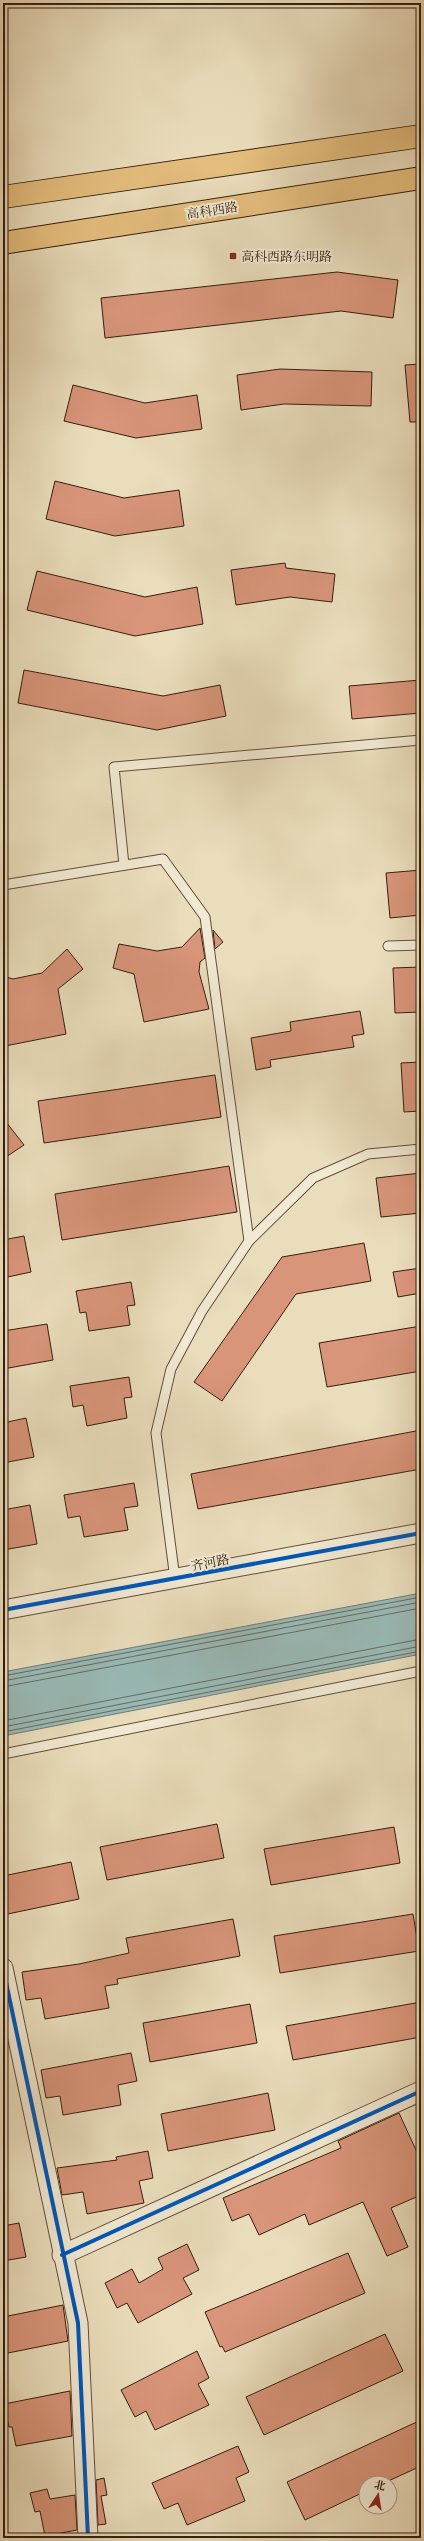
<svg xmlns="http://www.w3.org/2000/svg" width="424" height="2541" viewBox="0 0 424 2541" font-family="'Gentium Book Plus','Noto Serif SC',serif">
	<style>
		.water { fill: #99bab7; stroke: #717c73 }
		.lines { fill: none; stroke-linecap: round; stroke-linejoin: round }
		.shore { stroke: #666c62; stroke-width: 1 }
		.building { fill: #d9957a; stroke: #341e0e }
		.lane-casing { stroke: #624e3a; stroke-width: 11 }
		.street-casing { stroke: #624e3a; stroke-width: 21 }
		.primary-casing { stroke: #341e0e; stroke-width: 24 }
		.lane { stroke: #f1e9d3; stroke-width: 9 }
		.street { stroke: #f1e9d3; stroke-width: 19 }
		.primary { stroke: #e5be7e; stroke-width: 22 }
		.cycleway-casing { stroke: #f1e9d3; stroke-width: 6 }
		.cycleway { stroke: #0057b8; stroke-width: 4 }
		.poi-dot { fill: #8f2418; stroke: #f1e9d3; stroke-width: 1.5 }
		.labels { text-anchor: middle; stroke-width: 4; stroke-linejoin: round; paint-order: stroke }
		.street-label { font-size: 13px; fill: #341e0e; stroke: #f1e9d3 }
		.poi-label { font-size: 13px; fill: #341e0e; stroke: #f1e9d3; text-anchor: start }
	</style>
	<rect width="100%" height="100%" fill="#eaddbc"/>
	<filter id="stains"><feTurbulence type="fractalNoise" baseFrequency=".005" numOctaves="4"/><feColorMatrix values="0 0 0 0 .2 0 0 0 0 .09 0 0 0 0 .02 0 0 0 .5 -.17"/></filter>
	<radialGradient id="worn" r=".72"><stop offset=".6" stop-color="#630" stop-opacity="0"/><stop offset="1" stop-color="#630" stop-opacity=".3"/></radialGradient>
	<!-- water -->
	<polygon class="water" points="421,1593 421,1654 3,1736 3,1672"/>
	<g class="lines">
		<!-- shore -->
		<g class="shore">
			<polyline points="3,1676 421,1597"/>
			<polyline points="3,1681 421,1602"/>
			<polyline points="3,1687 421,1608"/>
			<polyline points="3,1721 421,1639"/>
			<polyline points="3,1727 421,1646"/>
			<polyline points="3,1732 421,1651"/>
		</g>
	</g>
	<!-- building -->
	<g class="building">
		<polygon points="337,272 398,280 393,318 341,311 105,338 101,298"/>
		<polygon points="421,364 421,422 410,422 405,365"/>
		<polygon points="280,369 372,372 371,406 284,404 241,410 237,375"/>
		<polygon points="73,385 145,403 197,395 202,429 136,438 64,421"/>
		<polygon points="55,481 124,498 179,490 184,526 115,536 46,519"/>
		<polygon points="285,563 286,568 335,574 332,602 290,597 236,605 231,570"/>
		<polygon points="37,571 145,597 197,587 203,624 135,636 27,610"/>
		<polygon points="24,670 163,696 220,685 226,716 157,730 18,703"/>
		<polygon points="421,680 421,713 352,719 349,686"/>
		<polygon points="421,870 421,915 390,918 386,873"/>
		<polygon points="200,928 205,958 200,962 199,972 209,1009 144,1022 134,974 113,968 119,944 157,951 182,947"/>
		<polygon points="213,930 223,942 215,949"/>
		<polygon points="67,949 83,969 58,989 66,1034 5,1046 3,976 13,979 42,973"/>
		<polygon points="421,967 421,1012 395,1013 393,968"/>
		<polygon points="360,1011 364,1034 352,1036 354,1047 270,1060 271,1067 256,1070 251,1038 291,1031 290,1022"/>
		<polygon points="421,1062 421,1111 404,1112 401,1063"/>
		<polygon points="215,1075 221,1117 44,1143 38,1101"/>
		<polygon points="3,1118 24,1145 3,1159"/>
		<polygon points="229,1166 237,1212 62,1240 55,1194"/>
		<polygon points="421,1173 421,1213 381,1217 376,1178"/>
		<polygon points="24,1236 31,1272 3,1278 3,1240"/>
		<polygon points="364,1243 371,1281 296,1294 222,1401 194,1382 282,1257"/>
		<polygon points="421,1268 421,1293 398,1297 393,1272"/>
		<polygon points="131,1282 135,1305 127,1306 130,1325 89,1331 86,1312 80,1313 76,1291"/>
		<polygon points="47,1324 53,1360 3,1369 3,1331"/>
		<polygon points="421,1326 421,1371 327,1387 319,1343"/>
		<polygon points="129,1377 132,1397 124,1398 127,1418 87,1426 83,1405 73,1407 70,1386"/>
		<polygon points="26,1418 34,1457 3,1463 3,1423"/>
		<polygon points="421,1430 421,1469 198,1509 191,1474"/>
		<polygon points="134,1483 138,1506 124,1508 128,1530 84,1537 80,1516 68,1518 64,1495"/>
		<polygon points="30,1505 37,1544 3,1550 3,1510"/>
		<polygon points="217,1824 224,1858 107,1880 100,1847"/>
		<polygon points="394,1827 400,1863 271,1885 264,1849"/>
		<polygon points="71,1862 79,1899 3,1915 3,1876"/>
		<polygon points="413,1914 419,1951 280,1973 274,1936"/>
		<polygon points="233,1919 240,1956 117,1979 118,1984 105,1986 109,2008 45,2019 41,1998 26,2000 22,1972 79,1964 129,1953 126,1938"/>
		<polygon points="421,2002 421,2037 293,2060 286,2026"/>
		<polygon points="250,2004 257,2043 150,2062 143,2023"/>
		<polygon points="131,2053 137,2081 118,2085 121,2105 63,2115 60,2096 46,2098 41,2070"/>
		<polygon points="268,2093 275,2130 168,2151 161,2114"/>
		<polygon points="399,2113 421,2161 421,2195 391,2208 408,2247 387,2256 363,2202 309,2225 305,2214 259,2235 249,2214 232,2221 223,2198 341,2148 338,2141"/>
		<polygon points="148,2151 153,2178 139,2181 144,2203 87,2214 83,2192 62,2195 57,2168 117,2160 116,2157"/>
		<polygon points="19,2223 26,2257 3,2261 3,2226"/>
		<polygon points="187,2244 199,2270 183,2278 192,2294 138,2323 127,2303 117,2308 105,2283 132,2269 139,2283 163,2269 158,2258"/>
		<polygon points="348,2253 365,2293 225,2352 222,2346 220,2347 205,2312"/>
		<polygon points="63,2305 68,2341 3,2354 3,2317"/>
		<polygon points="385,2334 403,2371 264,2435 246,2397"/>
		<polygon points="197,2351 209,2378 198,2384 209,2405 155,2430 146,2411 135,2417 121,2390"/>
		<polygon points="70,2391 72,2436 16,2446 12,2427 9,2427 4,2404"/>
		<polygon points="421,2420 421,2466 384,2483 366,2483 366,2491 305,2520 287,2482"/>
		<polygon points="238,2446 249,2472 236,2478 245,2501 187,2525 178,2503 164,2509 152,2483"/>
		<polygon points="104,2478 107,2495 101,2496 106,2524 98,2525 96,2480"/>
		<polygon points="47,2489 50,2499 75,2495 77,2530 45,2536 40,2511 35,2512 30,2493"/>
	</g>
	<g class="lines">
		<!-- lane casing -->
		<g class="lane-casing">
			<g id="lane">
				<polyline points="124,865 114,767 421,740"/>
				<polyline points="3,885 163,859 205,917 249,1241"/>
				<polyline points="388,946 421,945"/>
				<polyline points="175,1579 156,1433 171,1369 202,1311 249,1241 313,1178 368,1154 421,1149"/>
				<polyline points="3,1754 421,1671"/>
			</g>
		</g>
		<!-- street casing -->
		<g class="street-casing">
			<g id="street">
				<polyline points="3,1610 421,1533"/>
				<polyline points="3,1968 78,2323 88,2538"/>
				<polyline points="62,2255 421,2091"/>
			</g>
		</g>
		<!-- primary casing -->
		<g class="primary-casing">
			<g id="primary">
				<polyline points="3,197 421,136"/>
				<polyline points="3,243 421,178"/>
			</g>
		</g>
		<!-- lane -->
		<use href="#lane" class="lane"/>
		<!-- street -->
		<use href="#street" class="street"/>
		<!-- primary -->
		<use href="#primary" class="primary"/>
		<!-- cycleway casing -->
		<g class="cycleway-casing">
			<g id="cycleway">
				<polyline points="3,1610 421,1533"/>
				<polyline points="3,1968 78,2323 88,2538"/>
				<polyline points="62,2255 421,2091"/>
			</g>
		</g>
		<!-- cycleway -->
		<use href="#cycleway" class="cycleway"/>
	</g>
	<!-- markers -->
	<rect class="poi-dot" x="229" y="252" width="8" height="8" rx="2"/>
	<g class="labels">
		<!-- street labels -->
		<g class="street-label">
			<text transform="translate(212 210) rotate(-9)" y="5">高科西路</text>
			<text transform="translate(210 1562) rotate(-11)" y="5">齐河路</text>
		</g>
		<!-- poi labels -->
		<g class="poi-label">
			<text x="241" y="261">高科西路东明路</text>
		</g>
	</g>
	<!-- margin -->
	<rect width="424" height="2541" fill="none" stroke="#eaddbc" stroke-width="16"/>
	<rect x="4" y="4" width="416" height="2533" fill="none" stroke="#341e0e" stroke-width="2"/>
	<rect x="8" y="8" width="408" height="2525" fill="none" stroke="#341e0e"/>
	<!-- north arrow -->
	<g transform="translate(378 2495) rotate(12)"><circle r="19" fill="#f1e9d3" stroke="#a59884"/>
	<path d="M0-3L7 15L0 10L-7 15Z" fill="#8f2418"/>
	<text y="-6" font-size="11" font-weight="bold" text-anchor="middle" fill="#341e0e">北</text>
	</g>
	<rect width="100%" height="100%" filter="url(#stains)"/>
	<rect width="100%" height="100%" fill="url(#worn)"/>
</svg>
